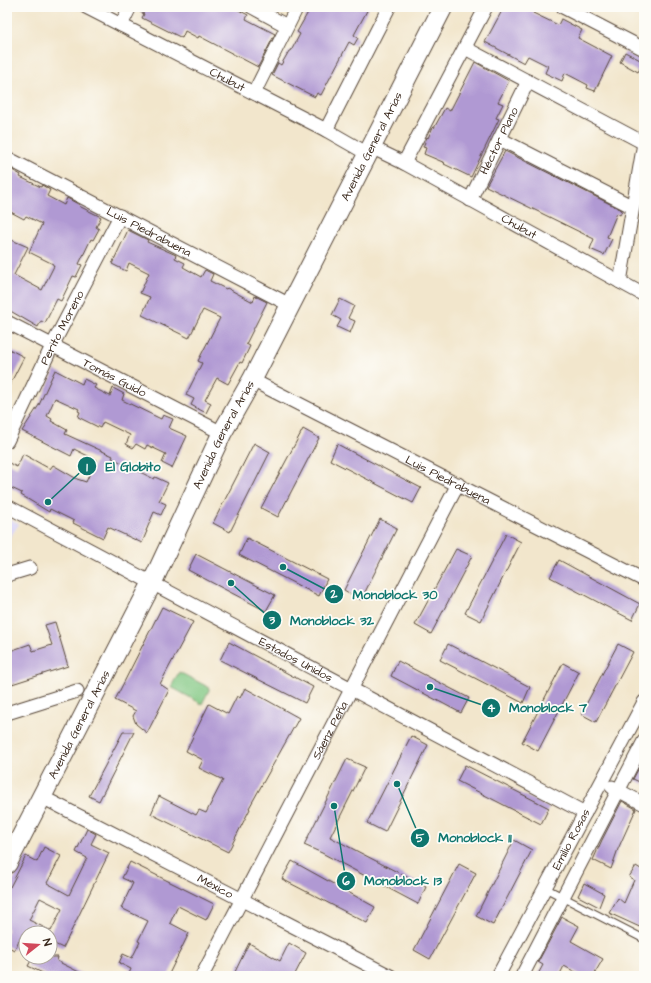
<svg xmlns="http://www.w3.org/2000/svg" width="651" height="983" viewBox="0 0 651 983" font-family="'Architects Daughter',sans-serif">
	<style>
		.built { fill: #dad6f7 }
		.green { fill: #82c883; stroke: #5e7950 }
		.building { fill: #b099d3; fill-rule: evenodd }
		.lines { fill: none; stroke-linecap: round; stroke-linejoin: round }
		.service-casing { stroke: #564638; stroke-width: 9 }
		.minor-casing { stroke: #564638; stroke-width: 15 }
		.secondary-casing { stroke: #564638; stroke-width: 21 }
		.service { stroke: #fff; stroke-width: 7 }
		.minor { stroke: #fff; stroke-width: 13 }
		.secondary { stroke: #fff; stroke-width: 19 }
		.labels { text-anchor: middle; stroke-width: 3.5; stroke-linejoin: round; paint-order: stroke }
		.street-label { font-size: 12px; fill: #3b2a1e; stroke: #fdfcf7 }
		.leader { fill: none; stroke: #0f766e; stroke-width: 1.5 }
		.callout-dot { fill: #0f766e; stroke: #fdfcf7; stroke-width: 1.5 }
		.mark-label { font-size: 12px; text-anchor: middle; font-weight: bold; fill: #fff }
		.callout-label { font-size: 13px; text-anchor: middle; font-weight: bold; fill: #0f766e; stroke: #fdfcf7; stroke-width: 3.5; stroke-linejoin: round; paint-order: stroke }
	</style>
	<rect width="100%" height="100%" fill="#fdfcf7"/>
	<filter id="ink" filterUnits="userSpaceOnUse"><feTurbulence type="fractalNoise" baseFrequency=".025" numOctaves="2"/><feDisplacementMap in="SourceGraphic" scale="8" xChannelSelector="R" yChannelSelector="G"/><feConvolveMatrix kernelMatrix="1 2 1 2 8 2 1 2 1" color-interpolation-filters="sRGB"/></filter>
	<filter id="wash" filterUnits="userSpaceOnUse"><feTurbulence type="fractalNoise" baseFrequency=".012" numOctaves="4" result="noise"/><feDisplacementMap in="SourceGraphic" scale="16" xChannelSelector="R" yChannelSelector="G"/><feGaussianBlur stdDeviation="0.9" result="paint"/><feColorMatrix in="noise" values="0 0 0 0 0 0 0 0 0 0 0 0 0 0 0 0 0 1.4 0 .05"/><feComposite in="paint" operator="in"/></filter>
	<g filter="url(#wash)">
		<rect width="100%" height="100%" fill="#f2e6cc"/>
		<!-- built -->
		<polygon class="built" points="7,518 19,524 7,542"/>
		<!-- green -->
		<polygon class="green" points="179,672 210,688 202,704 171,687"/>
		<g id="blocks">
			<!-- building -->
			<g class="building">
				<polygon points="138,7 233,7 248,15 246,19 275,34 258,67 199,36 198,38 185,31 182,38 142,18 144,14 137,10"/>
				<polygon points="311,7 369,7 354,35 358,38 354,45 349,42 321,95 317,93 315,97 272,75 278,63 281,65 289,51 291,51 300,34 297,32"/>
				<polygon points="504,7 536,7 533,13 558,25 561,19 582,30 578,38 612,56 595,91 587,88 588,85 565,73 562,81 545,73 548,66 528,56 524,63 485,42"/>
				<polygon points="625,52 644,62 638,72 620,62"/>
				<polygon points="475,62 509,81 498,102 503,104 496,118 499,119 471,177 444,164 445,163 424,154 426,148 423,147 427,137 428,138 433,127 434,128 445,108 450,111"/>
				<polygon points="505,151 622,210 620,215 617,213 607,237 612,239 604,255 590,249 594,239 486,186"/>
				<polygon points="7,167 21,175 20,177 41,187 42,185 50,190 47,196 64,205 67,198 80,205 79,206 101,217 96,227 99,229 93,240 91,239 79,264 82,265 76,277 73,276 61,301 57,299 45,323 41,321 38,327 7,309 7,238 28,247 14,275 42,290 54,266 53,265 53,264 29,252 42,224 26,216 24,219 7,210"/>
				<polygon points="128,230 148,240 147,242 176,255 175,258 185,263 183,267 201,277 205,270 213,274 210,281 226,289 227,288 253,302 255,296 267,302 246,344 250,346 242,363 240,362 228,384 217,378 205,400 211,403 206,413 191,405 194,399 186,395 202,363 198,361 220,318 203,310 189,338 142,315 150,297 140,293 149,273 129,263 126,271 112,264"/>
				<polygon points="340,299 354,306 348,318 355,321 350,333 337,327 341,320 332,315"/>
				<polygon points="7,348 24,357 7,390"/>
				<polygon points="55,370 82,384 84,379 96,385 94,388 110,396 113,388 124,394 122,400 161,419 163,415 173,419 169,428 187,436 172,468 162,463 166,454 147,445 145,449 136,444 133,448 126,444 130,435 103,422 100,428 78,417 80,412 78,411 79,409 55,398 47,416 52,419 51,421 67,430 65,434 113,456 112,458 154,479 155,477 168,483 159,501 166,504 161,515 154,512 146,531 147,531 142,543 108,527 103,538 73,523 74,521 50,509 49,512 21,495 22,493 7,486 7,462 17,467 23,454 50,469 53,465 77,479 86,482 96,460 74,449 71,456 22,431 39,405"/>
				<polygon points="303,429 319,438 278,517 261,508"/>
				<polygon points="254,443 270,452 230,532 213,523"/>
				<polygon points="337,444 421,488 413,503 330,460"/>
				<polygon points="380,519 397,528 361,600 344,590"/>
				<polygon points="506,534 521,542 481,621 465,613"/>
				<polygon points="247,538 327,579 319,596 239,555"/>
				<polygon points="456,549 472,556 431,634 415,625"/>
				<polygon points="196,554 275,595 266,611 188,570"/>
				<polygon points="559,560 640,604 632,620 550,577"/>
				<polygon points="162,607 193,622 160,684 169,690 147,733 136,724 133,716 136,711 115,700"/>
				<polygon points="55,622 68,666 12,684 7,669 7,652 30,644 33,651 52,645 45,625"/>
				<polygon points="229,642 313,687 305,703 220,660"/>
				<polygon points="448,644 530,687 523,703 440,660"/>
				<polygon points="618,644 633,652 596,722 581,714"/>
				<polygon points="398,661 469,698 461,713 391,676"/>
				<polygon points="563,663 579,672 538,751 522,742"/>
				<polygon points="245,688 299,718 249,808 250,809 228,852 151,814 159,796 196,815 199,810 206,813 223,780 199,768 203,760 186,751 209,704 228,714 237,696 240,698"/>
				<polygon points="123,732 134,732 99,801 89,796"/>
				<polygon points="411,736 428,745 385,832 367,823"/>
				<polygon points="347,759 365,767 330,837 426,887 418,904 322,853 304,845"/>
				<polygon points="641,764 644,765 644,784 633,779"/>
				<polygon points="465,765 549,808 541,824 457,781"/>
				<polygon points="622,801 636,809 618,849 611,869 593,860 602,840"/>
				<path d="M87 829 96 834 91 844 109 853 63 948 50 942V933H23L14 950 7 946V885L10 887 26 856 37 862 44 847 61 856 47 883 69 895 87 858 76 852ZM40 898 62 909 51 931 29 920Z"/>
				<polygon points="514,840 532,850 493,925 476,916"/>
				<polygon points="292,861 375,907 367,923 282,879"/>
				<polygon points="130,862 214,904 206,920 178,906 170,923 189,933 168,976 128,976 131,969 119,963 123,954 132,958 140,942 138,941 148,921 121,908 133,883 122,878"/>
				<polygon points="459,864 476,873 430,959 414,950"/>
				<polygon points="636,866 644,871 644,880 640,887 644,889 644,929 609,913 618,898 624,903 634,880 629,877"/>
				<polygon points="584,883 604,894 599,907 578,896"/>
				<polygon points="562,917 579,926 571,941 603,959 593,976 583,976 564,966 559,976 537,976 543,965 538,962"/>
				<polygon points="249,943 280,961 289,943 306,953 294,976 233,976"/>
				<polygon points="33,957 58,957 57,961 87,976 49,976 28,966"/>
			</g>
		</g>
	</g>
	<g filter="url(#ink)">
		<use href="#blocks" fill-opacity="0" stroke="#564638" stroke-width="1"/>
		<g class="lines">
			<!-- service casing -->
			<g class="service-casing">
				<polyline id="service" points="545,888 644,939"/>
			</g>
			<!-- minor casing -->
			<g class="minor-casing">
				<g id="minor">
					<path id="s1" d="M86 7 326 130 368 154"/>
					<polyline points="252,7 287,26"/>
					<polyline points="563,7 644,49"/>
					<polyline points="121,25 130,7"/>
					<polyline points="465,48 644,143"/>
					<polyline points="254,93 297,7"/>
					<polyline points="326,130 389,7"/>
					<polyline points="500,139 633,207"/>
					<path id="s2" d="M371 147 404 163 644 295"/>
					<path id="s3" d="M7 158 290 305"/>
					<polyline points="404,163 486,7"/>
					<path id="s4" d="M470 200 528 81"/>
					<polyline points="620,282 644,143"/>
					<path id="s5" d="M7 322 222 433"/>
					<path id="s6" d="M252 380 644 580"/>
					<path id="s7" d="M7 441 52 346 120 216"/>
					<path id="s8" d="M7 506 585 813"/>
					<polyline points="7,575 30,568"/>
					<polyline points="7,713 77,691"/>
					<polyline points="612,787 644,804"/>
					<path id="s9" d="M42 797 390 976"/>
					<path id="s10" d="M202 976 458 484"/>
					<path id="s11" d="M498 976 644 702"/>
					<polyline points="522,976 644,741"/>
				</g>
			</g>
			<!-- secondary casing -->
			<g class="secondary-casing">
				<g id="secondary">
					<path id="s12" d="M7 864 152 583 222 433 252 380 443 7"/>
				</g>
			</g>
			<!-- service -->
			<use href="#service" class="service"/>
			<!-- minor -->
			<use href="#minor" class="minor"/>
			<!-- secondary -->
			<use href="#secondary" class="secondary"/>
		</g>
	</g>
	<g class="labels">
		<!-- street labels -->
		<g class="street-label">
			<text dy="4" stroke="none"><textPath href="#s1" startOffset="159">Chubut</textPath></text>
			<text dy="4" stroke="none"><textPath href="#s4" startOffset="66">Héctor Plano</textPath></text>
			<text dy="4" stroke="none"><textPath href="#s12" startOffset="805">Avenida General Arias</textPath></text>
			<text dy="4" stroke="none"><textPath href="#s2" startOffset="168">Chubut</textPath></text>
			<text dy="4" stroke="none"><textPath href="#s3" startOffset="160">Luis Piedrabuena</textPath></text>
			<text dy="4" stroke="none"><textPath href="#s7" startOffset="126">Perito Moreno</textPath></text>
			<text dy="4" stroke="none"><textPath href="#s5" startOffset="121">Tomás Guido</textPath></text>
			<text dy="4" stroke="none"><textPath href="#s12" startOffset="481">Avenida General Arias</textPath></text>
			<text dy="4" stroke="none"><textPath href="#s6" startOffset="220">Luis Piedrabuena</textPath></text>
			<text dy="4" stroke="none"><textPath href="#s8" startOffset="327">Estados Unidos</textPath></text>
			<text dy="4" stroke="none"><textPath href="#s12" startOffset="157">Avenida General Arias</textPath></text>
			<text dy="4" stroke="none"><textPath href="#s10" startOffset="277">Sáenz Peña</textPath></text>
			<text dy="4" stroke="none"><textPath href="#s11" startOffset="155">Emilio Rosas</textPath></text>
			<text dy="4" stroke="none"><textPath href="#s9" startOffset="195">México</textPath></text>
		</g>
	</g>
	<!-- callouts -->
	<path class="leader" d="M48 502L87 466M283 567L334 594M231 583L272 620M430 687L491 708M397 784L420 838M334 806L346 881"/>
	<g class="callout-dot">
		<circle cx="48" cy="502" r="4"/>
		<circle cx="283" cy="567" r="4"/>
		<circle cx="231" cy="583" r="4"/>
		<circle cx="430" cy="687" r="4"/>
		<circle cx="397" cy="784" r="4"/>
		<circle cx="334" cy="806" r="4"/>
		<circle cx="87" cy="466" r="10"/>
		<circle cx="334" cy="594" r="10"/>
		<circle cx="272" cy="620" r="10"/>
		<circle cx="491" cy="708" r="10"/>
		<circle cx="420" cy="838" r="10"/>
		<circle cx="346" cy="881" r="10"/>
	</g>
	<g class="mark-label">
		<text x="87" y="471">1</text>
		<text x="334" y="598">2</text>
		<text x="272" y="624">3</text>
		<text x="491" y="712">4</text>
		<text x="420" y="842">5</text>
		<text x="346" y="885">6</text>
	</g>
	<g class="callout-label">
		<text x="133" y="471">El Globito</text>
		<text x="395" y="599">Monoblock 30</text>
		<text x="332" y="625">Monoblock 32</text>
		<text x="548" y="712">Monoblock 7</text>
		<text x="475" y="842">Monoblock 11</text>
		<text x="403" y="885">Monoblock 13</text>
	</g>
	<!-- margin -->
	<rect width="651" height="983" fill="none" stroke="#fdfcf7" stroke-width="24"/>
	<!-- north arrow -->
	<g transform="translate(38 945) rotate(73)"><circle r="19" fill="#fdfcf7" stroke="#afa8a0"/>
	<path d="M0-3L7 15L0 10L-7 15Z" fill="#d1495b"/>
	<text y="-6" font-size="11" font-weight="bold" text-anchor="middle" fill="#3b2a1e">N</text>
	</g>
</svg>
